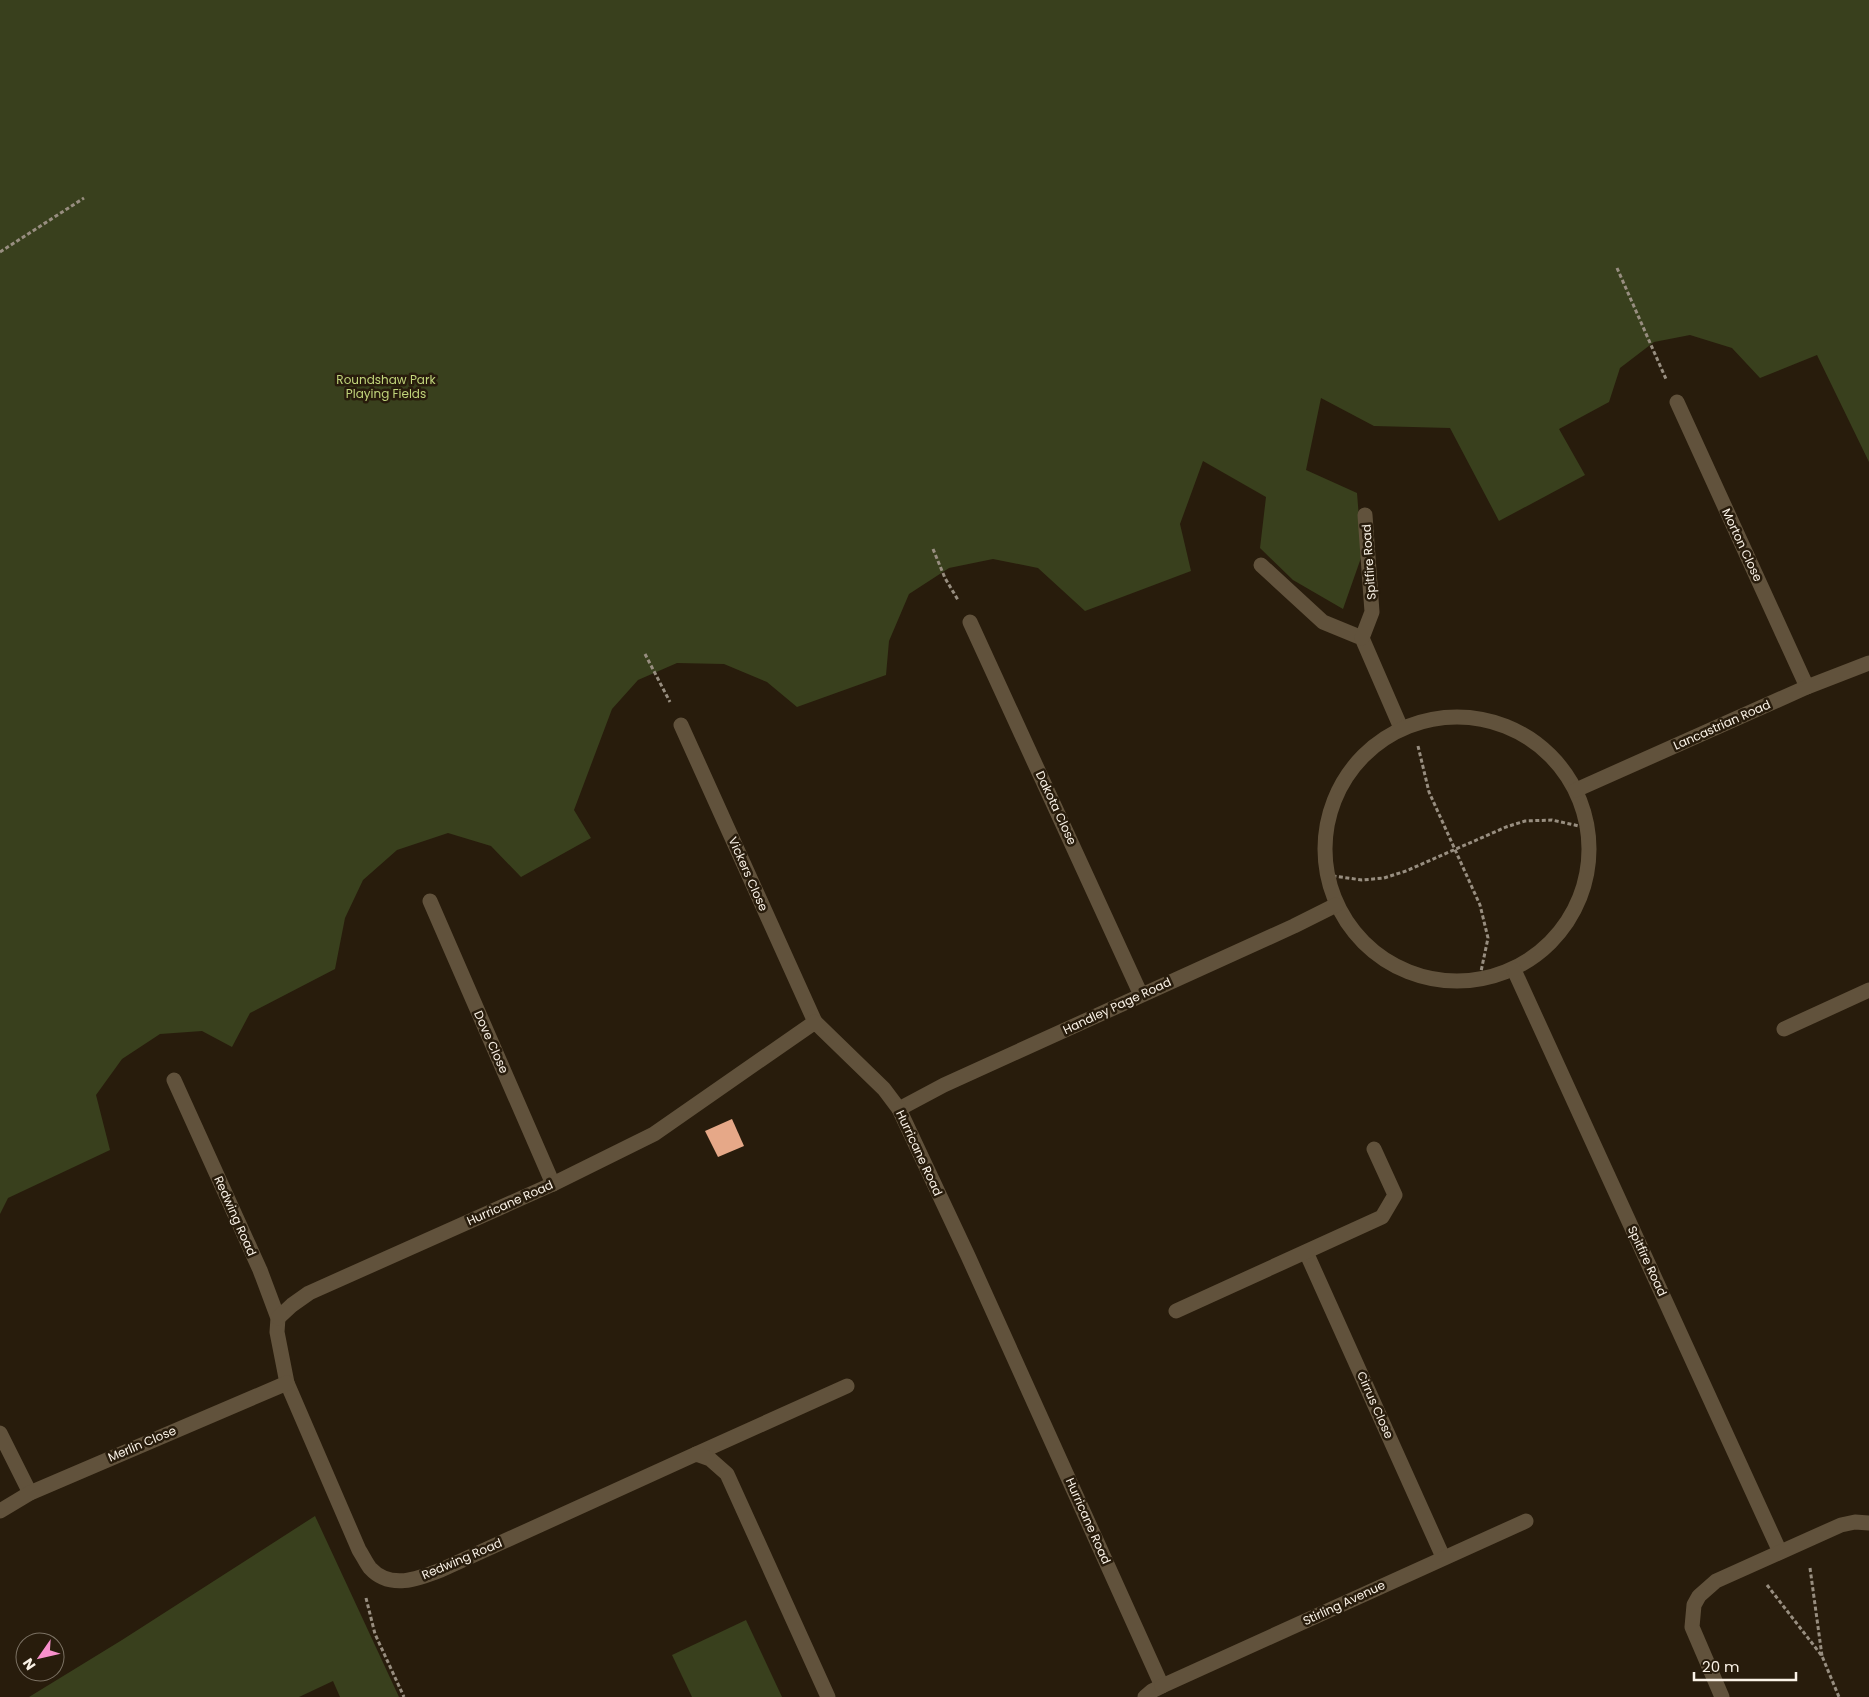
<svg xmlns="http://www.w3.org/2000/svg" width="1869" height="1697" viewBox="0 0 1869 1697" font-family="Poppins,sans-serif">
	<style>
		.green { fill: #39401d }
		.building { fill: #e6a888 }
		.lines { fill: none; stroke-linecap: round; stroke-linejoin: round }
		.path { stroke: #988e80; stroke-width: 3; stroke-dasharray: 4 2.5; stroke-linecap: butt }
		.lane { stroke: #61523c; stroke-width: 15 }
		.street { stroke: #61523c; stroke-width: 15 }
		.labels { text-anchor: middle; stroke-width: 5; stroke-linejoin: round; paint-order: stroke }
		.park-label { font-size: 12px; fill: #c1d47b; stroke: #281c0c }
		.street-label { font-size: 12px; fill: #faf2e7; stroke: #281c0c }
	</style>
	<rect width="100%" height="100%" fill="#281c0c"/>
	<!-- green -->
	<g class="green">
		<polygon points="0,0 1869,0 1869,462 1817,355 1760,378 1732,348 1690,335 1654,342 1620,368 1609,402 1559,429 1585,475 1499,521 1450,428 1374,426 1321,398 1306,470 1357,493 1362,555 1343,609 1293,580 1260,548 1266,497 1203,461 1180,524 1191,571 1085,611 1038,568 993,559 949,568 909,594 889,641 886,675 797,707 767,682 724,664 677,663 638,680 612,709 574,810 591,838 521,877 491,846 448,833 397,850 363,880 345,918 335,969 250,1013 232,1047 202,1031 160,1034 122,1059 96,1095 110,1150 8,1198 0,1214"/>
		<polygon points="315,1516 399,1697 340,1697 333,1681 299,1697 29,1697 122,1640"/>
		<polygon points="746,1620 782,1697 692,1697 672,1655"/>
	</g>
	<!-- building -->
	<polygon class="building" points="732,1119 744,1146 718,1157 705,1131"/>
	<g class="lines">
		<!-- path -->
		<g class="path">
			<polyline points="0,252 84,198"/>
			<polyline points="1617,268 1666,379"/>
			<polyline points="933,549 945,578 958,600"/>
			<polyline points="645,654 670,702"/>
			<polyline points="1418,746 1429,792 1480,905 1488,938 1479,981"/>
			<polyline points="1326,875 1362,880 1384,878 1406,871 1506,827 1525,821 1552,820 1588,828"/>
			<polyline points="1810,1568 1822,1656"/>
			<polyline points="1767,1585 1822,1656 1839,1697"/>
			<polyline points="366,1598 375,1634 404,1697"/>
		</g>
		<!-- lane -->
		<polyline class="lane" points="696,1454 847,1386"/>
		<!-- street -->
		<g class="street">
			<polyline points="1677,402 1807,687"/>
			<polyline points="1261,565 1323,622 1362,638 1401,728"/>
			<polyline points="970,622 1141,995"/>
			<polyline points="1362,638 1372,612 1365,515"/>
			<circle cx="1457" cy="849" r="132"/>
			<polyline points="681,725 815,1022"/>
			<polyline points="1576,790 1807,687 1869,663"/>
			<polyline points="430,901 553,1184"/>
			<polyline points="1514,970 1780,1552"/>
			<polyline points="1784,1029 1869,990"/>
			<path d="M174 1080 260 1270 278 1318 277 1332 287 1383 359 1550C363 1556 366 1563 370 1568 390 1590 418 1579 441 1570L696 1454 710 1459 727 1474 828 1697"/>
			<polyline points="899,1109 944,1085 1294,926 1336,905"/>
			<polyline points="1306,1252 1443,1557"/>
			<polyline points="1176,1311 1382,1217 1395,1195 1374,1149"/>
			<polyline points="278,1318 292,1305 309,1293 553,1184 654,1134 815,1022 884,1089 899,1109 968,1256 1162,1686 1152,1691 1145,1697"/>
			<polyline points="0,1433 30,1493"/>
			<polyline points="0,1511 30,1493 287,1383"/>
			<polyline points="1162,1686 1526,1521"/>
			<polyline points="1722,1697 1692,1627 1694,1605 1699,1596 1716,1581 1841,1525 1855,1522 1869,1523"/>
		</g>
	</g>
	<g class="labels">
		<!-- park labels -->
		<g class="park-label">
			<text x="386" y="384">Roundshaw Park<tspan x="386" dy="14">Playing Fields</tspan></text>
		</g>
		<!-- street labels -->
		<g class="street-label">
			<text transform="translate(1742 545) rotate(65)" y="4">Morton Close</text>
			<text transform="translate(1369 562) rotate(-94)" y="4">Spitfire Road</text>
			<text transform="translate(1722 725) rotate(-24)" y="4">Lancastrian Road</text>
			<text transform="translate(1056 808) rotate(65)" y="4">Dakota Close</text>
			<text transform="translate(748 874) rotate(66)" y="4">Vickers Close</text>
			<text transform="translate(1117 1006) rotate(-25)" y="4">Handley Page Road</text>
			<text transform="translate(491 1042) rotate(66)" y="4">Dove Close</text>
			<text transform="translate(919 1153) rotate(65)" y="4">Hurricane Road</text>
			<text transform="translate(510 1203) rotate(-24)" y="4">Hurricane Road</text>
			<text transform="translate(235 1216) rotate(66)" y="4">Redwing Road</text>
			<text transform="translate(1647 1261) rotate(65)" y="4">Spitfire Road</text>
			<text transform="translate(1375 1405) rotate(66)" y="4">Cirrus Close</text>
			<text transform="translate(142 1444) rotate(-23)" y="4">Merlin Close</text>
			<text transform="translate(1088 1521) rotate(66)" y="4">Hurricane Road</text>
			<text transform="translate(462 1559) rotate(-23)" y="4">Redwing Road</text>
			<text transform="translate(1344 1603) rotate(-25)" y="4">Stirling Avenue</text>
		</g>
	</g>
	<!-- north arrow -->
	<g transform="translate(40 1657) rotate(236)"><circle r="24" fill="#281c0c" stroke="#7c7264"/>
	<path d="M0-4L9 19L0 12L-9 19Z" fill="#f890cc"/>
	<text y="-8" font-size="14" font-weight="bold" text-anchor="middle" fill="#faf2e7">N</text>
	</g>
	<!-- scale -->
	<path d="M1694 1672v8h102v-8" fill="none" stroke="#faf2e7" stroke-width="2.5"/>
	<text x="1702" y="1672" font-size="15" fill="#faf2e7" stroke="#281c0c" stroke-width="4" paint-order="stroke">20 m</text>
</svg>
